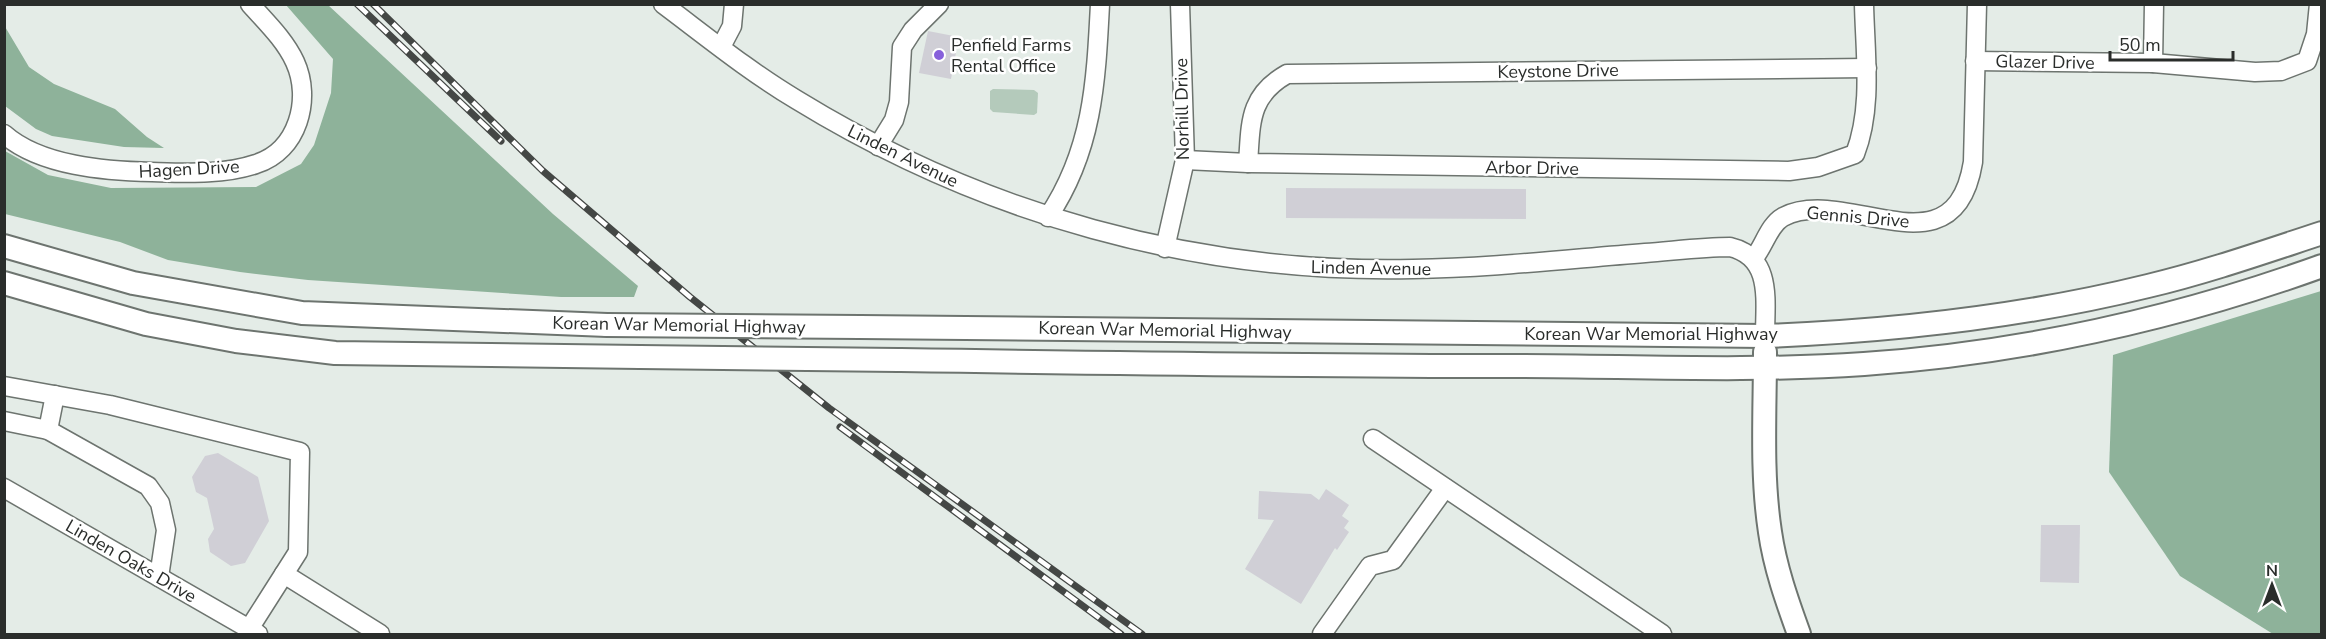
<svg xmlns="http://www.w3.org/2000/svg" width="2326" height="639" viewBox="0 0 2326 639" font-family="'Nunito Sans',sans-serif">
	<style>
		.green { fill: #b4cabb }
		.forest { fill: #8eb29a }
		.building { fill: #d0cfd6 }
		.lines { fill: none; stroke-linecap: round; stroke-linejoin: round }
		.minor-casing { stroke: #6d746f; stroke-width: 21 }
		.major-casing { stroke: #6d746f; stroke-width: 26 }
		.minor { stroke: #fff; stroke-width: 18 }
		.major { stroke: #fff; stroke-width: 22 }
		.rail-casing { stroke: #444745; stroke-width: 7 }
		.rail { stroke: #fff; stroke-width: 4.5; stroke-dasharray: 14; stroke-linecap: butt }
		.major-bridge-casing { stroke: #6d746f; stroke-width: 26; stroke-linecap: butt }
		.major-bridge { stroke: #fff; stroke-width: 22 }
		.poi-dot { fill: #8760db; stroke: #fff; stroke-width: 2 }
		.labels { text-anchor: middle; stroke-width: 5; stroke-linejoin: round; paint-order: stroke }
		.poi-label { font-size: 18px; fill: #2a2d2b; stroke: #fff; text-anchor: start }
		.street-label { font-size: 18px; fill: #2a2d2b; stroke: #fff }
	</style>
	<rect width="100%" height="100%" fill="#e4ece7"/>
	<!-- green -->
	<polygon class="green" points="993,89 1034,90 1038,93 1037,113 1034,115 993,112 990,109 990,91"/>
	<!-- forest -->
	<g class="forest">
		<polygon points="286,5 328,5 553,214 638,286 634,297 561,297 308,280 240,272 168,260 120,242 5,214 5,151 48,175 111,188 256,187 301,164 314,145 331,93 333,59"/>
		<polygon points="4,25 29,67 54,84 115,109 147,137 164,148 124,147 52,136 36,129 5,106"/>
		<polygon points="2321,291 2321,634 2273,634 2180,576 2109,472 2113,355"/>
	</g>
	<!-- building -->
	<g class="building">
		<polygon points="928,31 959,37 951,79 919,73"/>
		<polygon points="1286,188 1526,189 1526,219 1286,218"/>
		<polygon points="218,453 258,477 269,521 245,563 231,566 210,552 208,539 214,529 207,498 196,492 192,477 205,456"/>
		<polygon points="1326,489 1349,505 1342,516 1349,521 1344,528 1349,532 1337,550 1335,548 1301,604 1245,569 1274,520 1258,519 1259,491 1311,494 1319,500"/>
		<polygon points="2041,525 2080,525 2079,583 2040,582"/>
	</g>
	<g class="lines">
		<!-- minor casing -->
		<g class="minor-casing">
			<g id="minor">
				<path d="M663 4C707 37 750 72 797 100 983 214 1195 274 1413 269 1490 268 1568 259 1645 253 1673 251 1701 247 1730 247 1773 257 1765 301 1765 336"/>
				<polyline points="721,47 732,26 734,4"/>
				<polyline points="1975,61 2153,63 2255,72 2281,71 2307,61 2316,34 2319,4"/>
				<polyline points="2153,63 2154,4"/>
				<path d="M4 134C40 166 106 171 152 172 186 173 224 175 256 164 298 151 312 99 295 62 285 40 266 22 250 4"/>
				<polyline points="878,146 894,120 899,102 902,47 913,30 939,4"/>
				<path d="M1185 160 1248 163 1789 171 1818 167 1855 154C1873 108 1865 53 1864 4"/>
				<path d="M1248 163C1251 124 1248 96 1287 74L1867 68"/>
				<path d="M1048 217C1093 150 1096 82 1100 4"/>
				<polyline points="1165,248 1185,160 1180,4"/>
				<path d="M1754 258C1764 246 1769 225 1783 217 1846 184 1954 279 1973 162L1977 4"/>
				<polyline points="4,386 110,405 300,452 298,552 284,574 380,634"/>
				<polyline points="4,421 48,430 148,486 160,503 166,530 159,577"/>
				<polyline points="48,430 55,395"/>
				<polyline points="1373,439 1662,634"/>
				<polyline points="4,488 258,634"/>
				<polyline points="249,629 284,574"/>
				<polyline points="1322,634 1370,566 1393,560 1445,488"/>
			</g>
		</g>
		<!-- major casing -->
		<g class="major-casing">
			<g id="major">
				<polyline points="4,246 133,283 302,313 607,325"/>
				<polyline points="4,283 146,324 236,341 335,353 640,357"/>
				<path d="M860 327 1765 336C1894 331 2022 317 2148 286 2207 272 2264 252 2322 233"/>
				<path d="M1765 352C1765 412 1761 473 1770 532 1775 567 1787 601 1799 634"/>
				<path d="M898 360C1103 363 1307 366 1511 366 1629 366 1747 372 1864 364 2020 353 2175 319 2322 266"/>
			</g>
		</g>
		<!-- minor -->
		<use href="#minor" class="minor"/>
		<!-- major -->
		<use href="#major" class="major"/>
		<!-- rail casing -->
		<g class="rail-casing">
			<g id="rail">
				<polyline points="357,4 501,141"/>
				<polyline points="373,4 543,171 690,297 829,408 1142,634"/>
				<polyline points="840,427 1121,634"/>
			</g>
		</g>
		<!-- rail -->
		<use href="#rail" class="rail"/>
		<!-- major-bridge casing -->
		<g class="major-bridge-casing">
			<g id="major-bridge">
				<polyline points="607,325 860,327"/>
				<polyline points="640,357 898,360"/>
			</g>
		</g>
		<!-- major-bridge -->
		<use href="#major-bridge" class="major-bridge"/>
	</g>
	<!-- markers -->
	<circle class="poi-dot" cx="939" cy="55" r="6"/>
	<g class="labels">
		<!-- poi labels -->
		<g class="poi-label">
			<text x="951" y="51">Penfield Farms<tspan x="951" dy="21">Rental Office</tspan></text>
		</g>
		<!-- street labels -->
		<g class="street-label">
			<text transform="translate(2045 62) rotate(1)" y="6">Glazer Drive</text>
			<text transform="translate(1558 71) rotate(-1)" y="6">Keystone Drive</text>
			<text transform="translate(1182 109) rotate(-91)" y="6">Norhill Drive</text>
			<text transform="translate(903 156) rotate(26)" y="6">Linden Avenue</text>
			<text transform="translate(1532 168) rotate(1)" y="6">Arbor Drive</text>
			<text transform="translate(189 169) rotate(-3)" y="6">Hagen Drive</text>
			<text transform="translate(1858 217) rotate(5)" y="6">Gennis Drive</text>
			<text transform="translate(1371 268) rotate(1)" y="6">Linden Avenue</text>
			<text transform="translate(679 325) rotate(1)" y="6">Korean War Memorial Highway</text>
			<text transform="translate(1165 330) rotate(1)" y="6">Korean War Memorial Highway</text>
			<text x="1651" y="340">Korean War Memorial Highway</text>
			<text transform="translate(131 561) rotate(30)" y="6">Linden Oaks Drive</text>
		</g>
	</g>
	<!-- border -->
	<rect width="2326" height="639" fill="none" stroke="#2a2d2b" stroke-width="12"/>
	<!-- north arrow -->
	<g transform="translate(2272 585)" stroke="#ffffff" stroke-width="4.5" paint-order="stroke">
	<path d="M0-4.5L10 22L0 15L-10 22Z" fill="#2a2d2b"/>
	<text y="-9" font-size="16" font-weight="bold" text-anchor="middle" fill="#2a2d2b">N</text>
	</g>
	<!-- scale -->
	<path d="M2110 51v9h123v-9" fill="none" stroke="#2a2d2b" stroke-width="3"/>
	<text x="2119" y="51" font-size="18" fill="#2a2d2b" stroke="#ffffff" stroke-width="4.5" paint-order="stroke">50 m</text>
</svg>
